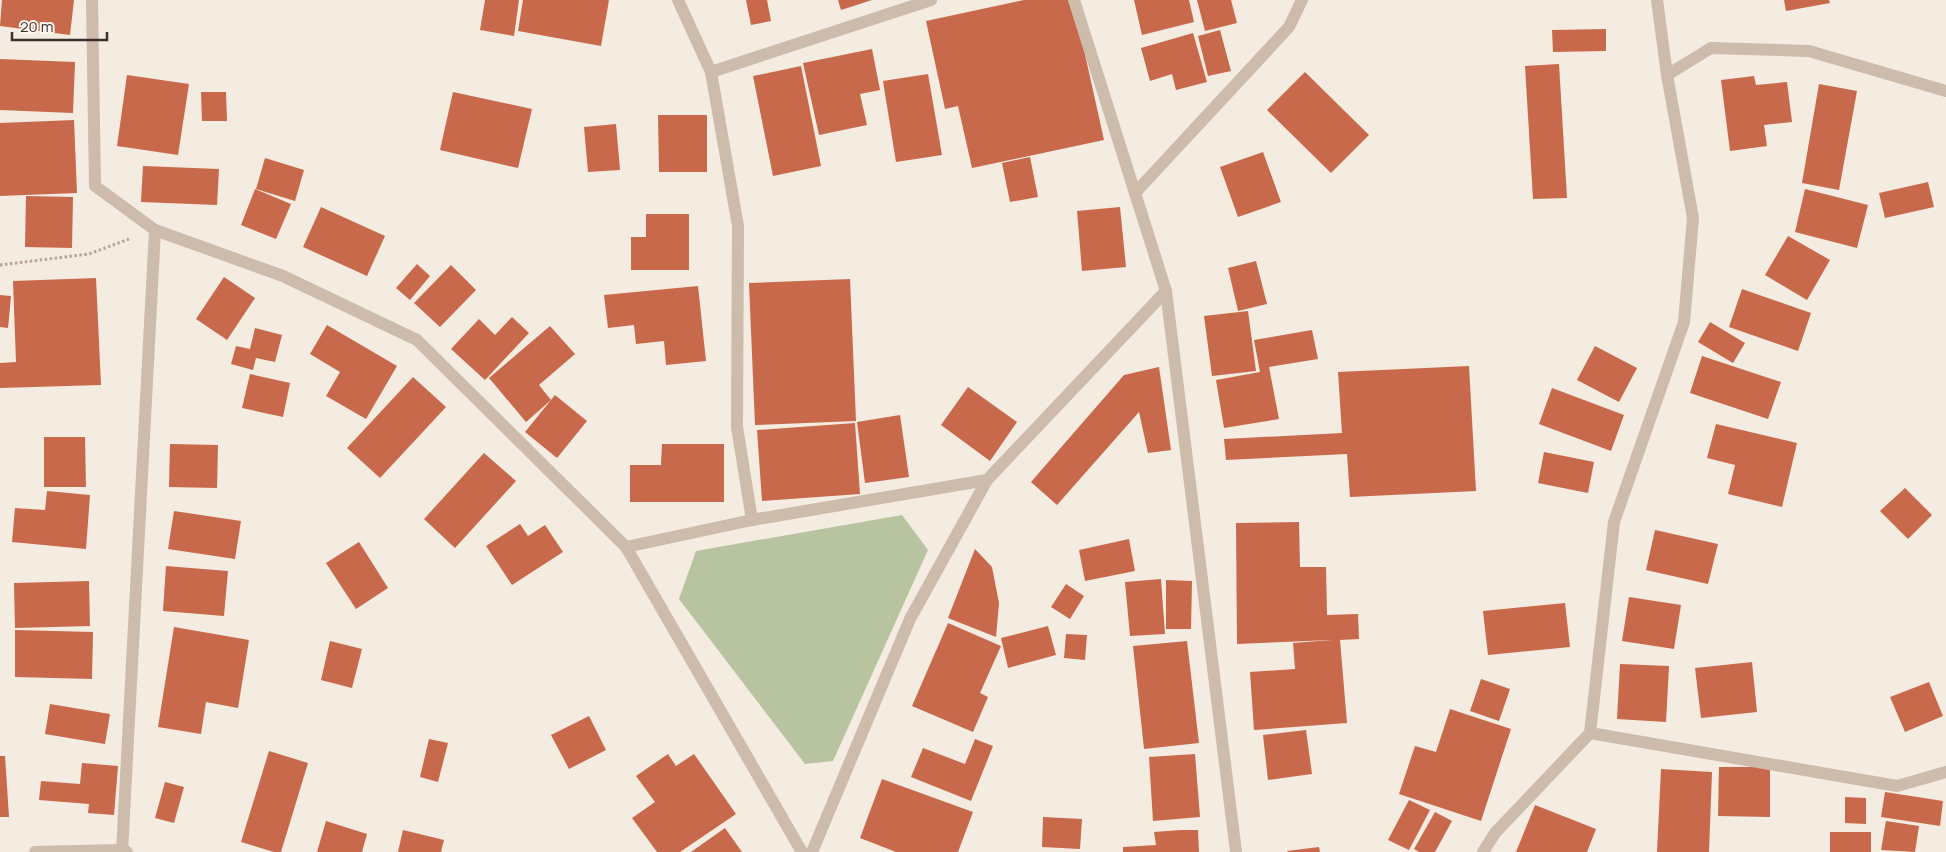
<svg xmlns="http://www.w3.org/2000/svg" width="1946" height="852" viewBox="0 0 1946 852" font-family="Manrope,sans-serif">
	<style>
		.green { fill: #b8c4a0 }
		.building { fill: #c8694b }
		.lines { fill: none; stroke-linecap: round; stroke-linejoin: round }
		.path { stroke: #b9a596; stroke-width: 3; stroke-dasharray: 2.5 2.5; stroke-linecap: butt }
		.minor { stroke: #cdbbac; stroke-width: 12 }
	</style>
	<rect width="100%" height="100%" fill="#f4ebe1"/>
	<!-- green -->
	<polygon class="green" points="902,515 928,550 833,761 805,764 679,599 696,551"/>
	<!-- building -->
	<g class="building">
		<polygon points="2,0 74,0 70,35 0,26"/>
		<polygon points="485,0 519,0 514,36 480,30"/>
		<polygon points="523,0 609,0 601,46 518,31"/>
		<polygon points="746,0 767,0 771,21 751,25"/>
		<polygon points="838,0 872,0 841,10"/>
		<polygon points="1024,0 1073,0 1104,140 972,168 958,106 945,109 926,21"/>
		<polygon points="1134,0 1189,0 1194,22 1142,35"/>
		<polygon points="1197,0 1231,0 1237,23 1205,31"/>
		<polygon points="1784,0 1829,0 1830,3 1786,11"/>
		<polygon points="1606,29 1606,51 1553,52 1552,30"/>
		<polygon points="1220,30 1231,71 1208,76 1198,36"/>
		<polygon points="1193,33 1207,82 1176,90 1172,74 1150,81 1141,48"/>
		<polygon points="872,49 880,90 860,94 867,125 819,135 803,63"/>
		<polygon points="0,59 75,62 73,113 0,110"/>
		<polygon points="1559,64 1567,198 1533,199 1525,66"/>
		<polygon points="801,66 821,166 773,176 753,76"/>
		<polygon points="1305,72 1369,135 1331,173 1267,110"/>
		<polygon points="928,74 942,155 896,162 883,81"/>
		<polygon points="127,75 189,84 178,155 117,146"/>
		<polygon points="1754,76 1756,85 1787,82 1792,122 1764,125 1767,146 1730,151 1721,80"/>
		<polygon points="1819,84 1857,91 1839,190 1802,183"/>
		<polygon points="201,92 226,92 227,121 202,121"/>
		<polygon points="453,92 532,109 518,168 440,150"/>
		<polygon points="658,115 707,115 707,172 659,172"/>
		<polygon points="74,120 77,193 0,196 0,123"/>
		<polygon points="616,124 620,170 588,172 584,127"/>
		<polygon points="1263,152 1281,202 1238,217 1220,167"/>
		<polygon points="1030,157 1038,197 1010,202 1002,163"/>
		<polygon points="265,158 304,170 295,201 256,189"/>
		<polygon points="143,166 219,169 217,205 141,202"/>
		<polygon points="1928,182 1934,207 1885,218 1879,193"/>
		<polygon points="255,189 291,204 276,239 241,225"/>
		<polygon points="1805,189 1868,205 1857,248 1795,232"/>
		<polygon points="26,196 73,197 72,248 25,247"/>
		<polygon points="321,207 385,236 367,276 303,247"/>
		<polygon points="1120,207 1126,267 1082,271 1077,211"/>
		<polygon points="646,214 689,214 689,270 631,270 631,237 646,237"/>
		<polygon points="1788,236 1830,260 1807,300 1765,275"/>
		<polygon points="1256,261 1267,304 1238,311 1228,268"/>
		<polygon points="417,264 430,276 410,300 396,288"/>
		<polygon points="451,265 476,290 440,327 414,303"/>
		<polygon points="224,277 255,298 227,340 196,319"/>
		<polygon points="96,278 101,385 0,388 0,363 16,362 13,281"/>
		<polygon points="850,279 856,421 755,425 749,283"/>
		<polygon points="698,286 706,361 666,365 664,341 636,344 634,325 608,328 604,295"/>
		<polygon points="1742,289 1811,313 1798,351 1729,327"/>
		<polygon points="0,295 11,296 8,328 0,327"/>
		<polygon points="1248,311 1256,371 1212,376 1204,316"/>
		<polygon points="512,317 529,333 485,380 451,349 479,319 495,335"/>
		<polygon points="1710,322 1745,343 1733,363 1698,342"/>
		<polygon points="327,325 397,366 366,419 326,396 340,372 310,354"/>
		<polygon points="550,326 575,354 539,385 551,400 526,422 489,378"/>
		<polygon points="255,328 282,335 275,362 256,358 253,370 231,364 236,346 250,349"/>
		<polygon points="1312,330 1318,359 1269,367 1279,419 1224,428 1216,380 1260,372 1254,340"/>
		<polygon points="1595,346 1637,368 1619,402 1577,380"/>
		<polygon points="1702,356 1781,382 1768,419 1690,393"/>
		<polygon points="1469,366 1476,491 1350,497 1347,454 1226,460 1224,439 1342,433 1338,372"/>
		<polygon points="1159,367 1171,450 1148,453 1139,412 1057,505 1031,482 1124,375"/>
		<polygon points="250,374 290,383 283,417 242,408"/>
		<polygon points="413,377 446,407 380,478 347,448"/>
		<polygon points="968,387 1017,422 990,461 941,425"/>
		<polygon points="1552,388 1624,415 1611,451 1539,424"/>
		<polygon points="555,395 587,421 557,458 525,432"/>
		<polygon points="900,415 909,477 865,483 857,422"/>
		<polygon points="855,423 860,494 762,501 757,430"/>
		<polygon points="1716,424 1797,443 1782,507 1728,494 1735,465 1707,458"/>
		<polygon points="44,437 85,437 86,487 44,487"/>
		<polygon points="170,444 218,445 217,488 169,487"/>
		<polygon points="662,444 724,444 724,502 630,502 630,465 661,465"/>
		<polygon points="1544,452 1594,462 1588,493 1538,483"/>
		<polygon points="484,453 516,481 455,548 424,519"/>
		<polygon points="1905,488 1932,515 1908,539 1880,511"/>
		<polygon points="47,491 90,495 86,549 12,542 15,508 45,510"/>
		<polygon points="174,511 241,521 235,559 168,549"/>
		<polygon points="1299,522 1300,567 1326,567 1327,615 1358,614 1359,639 1340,640 1347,723 1254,730 1250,672 1295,669 1293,643 1332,640 1237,644 1236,523"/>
		<polygon points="520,524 528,536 545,525 563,552 512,585 486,546"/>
		<polygon points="1655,530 1718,544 1708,584 1646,570"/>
		<polygon points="1129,539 1135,571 1085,581 1079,550"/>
		<polygon points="359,542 388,588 356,609 326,563"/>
		<polygon points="975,549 992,567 999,603 996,637 948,618"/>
		<polygon points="166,566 228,571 224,616 163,611"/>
		<polygon points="1161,579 1165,634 1130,636 1125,582"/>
		<polygon points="1166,580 1192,581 1191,629 1166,629"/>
		<polygon points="89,581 90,626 15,628 14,583"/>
		<polygon points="1066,584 1084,596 1070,619 1051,607"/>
		<polygon points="1629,597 1681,605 1674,649 1622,641"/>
		<polygon points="1565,603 1570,647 1488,655 1483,611"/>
		<polygon points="948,623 1001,646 980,693 988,697 973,732 912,706"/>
		<polygon points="1048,626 1056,655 1008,668 1001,638"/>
		<polygon points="174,627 249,640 238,708 206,702 201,734 158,727"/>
		<polygon points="15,630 93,632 92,679 15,677"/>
		<polygon points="1066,634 1087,635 1085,660 1064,658"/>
		<polygon points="330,641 362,649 352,688 321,680"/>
		<polygon points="1187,641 1199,743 1144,749 1133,646"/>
		<polygon points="1752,662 1757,712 1701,718 1695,668"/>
		<polygon points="1620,664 1669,666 1666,722 1617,719"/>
		<polygon points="1481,679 1510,689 1499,721 1470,711"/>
		<polygon points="1929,682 1943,716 1905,732 1890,697"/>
		<polygon points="50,704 110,714 105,744 45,734"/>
		<polygon points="1450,709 1511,729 1481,821 1399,794 1415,746 1436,752"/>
		<polygon points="589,716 606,750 569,769 551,735"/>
		<polygon points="1306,730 1312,774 1268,780 1263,735"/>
		<polygon points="429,739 448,743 438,782 420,777"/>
		<polygon points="975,739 993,746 971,801 911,777 923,748 965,764"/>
		<polygon points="269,751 308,763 281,852 274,852 241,842"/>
		<polygon points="668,754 676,766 694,754 736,814 680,852 657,852 632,818 655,802 636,776"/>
		<polygon points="1195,754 1200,817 1153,821 1149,757"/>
		<polygon points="0,756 5,756 9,817 0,817"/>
		<polygon points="82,763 118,766 114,815 88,813 89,804 39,800 41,781 80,784"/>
		<polygon points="1719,767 1770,767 1770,817 1718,816"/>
		<polygon points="1661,769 1712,772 1709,852 1657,852"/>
		<polygon points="882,779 973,812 958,852 896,852 860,838"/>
		<polygon points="165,782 184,787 174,823 155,818"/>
		<polygon points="1885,792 1943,801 1940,826 1881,817"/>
		<polygon points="1845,797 1866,798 1866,824 1845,823"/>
		<polygon points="1409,800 1430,810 1409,850 1388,840"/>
		<polygon points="1535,805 1596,829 1587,852 1516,852"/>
		<polygon points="1435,812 1452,821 1435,852 1419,852 1414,849"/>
		<polygon points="1043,817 1082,819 1080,849 1042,847"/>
		<polygon points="326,821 367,834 362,852 317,852"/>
		<polygon points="1886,821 1919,826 1915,852 1881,850"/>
		<polygon points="725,828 742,852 691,852"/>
		<polygon points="403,830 444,840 441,852 398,852"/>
		<polygon points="1181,830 1198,830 1199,852 1123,852 1123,847 1156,845 1154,832"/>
		<rect x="1830" y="832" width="41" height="20"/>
		<polygon points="1319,847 1320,852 1288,852 1287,851"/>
	</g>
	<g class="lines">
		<!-- path -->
		<polyline class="path" points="0,265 89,254 129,239"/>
		<!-- minor -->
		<g class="minor">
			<polyline points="92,0 95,186 155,230 283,276 417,340 626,547 802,852"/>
			<polyline points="678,0 711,72 738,226 737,427 752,520"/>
			<polyline points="1074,0 1166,291 1236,852"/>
			<polyline points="711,72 931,0"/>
			<polyline points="1667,75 1711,48 1809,51 1946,91"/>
			<polyline points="1135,193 1289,27 1302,0"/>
			<polyline points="626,547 752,520 987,480"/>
			<polyline points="1590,733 1897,786 1946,772"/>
			<polyline points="35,852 122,850 127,852"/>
			<polyline points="122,852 155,230"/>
			<polyline points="812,852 910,619 987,480 1166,291"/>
			<polyline points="1483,852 1495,833 1590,733 1614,522 1684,322 1693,218 1667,75 1657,0"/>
		</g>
	</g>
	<!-- scale -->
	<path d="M12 32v8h95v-8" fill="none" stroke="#3b302b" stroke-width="2.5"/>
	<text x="20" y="32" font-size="15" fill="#3b302b" stroke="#fbf5ee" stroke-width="4" paint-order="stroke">20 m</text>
</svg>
